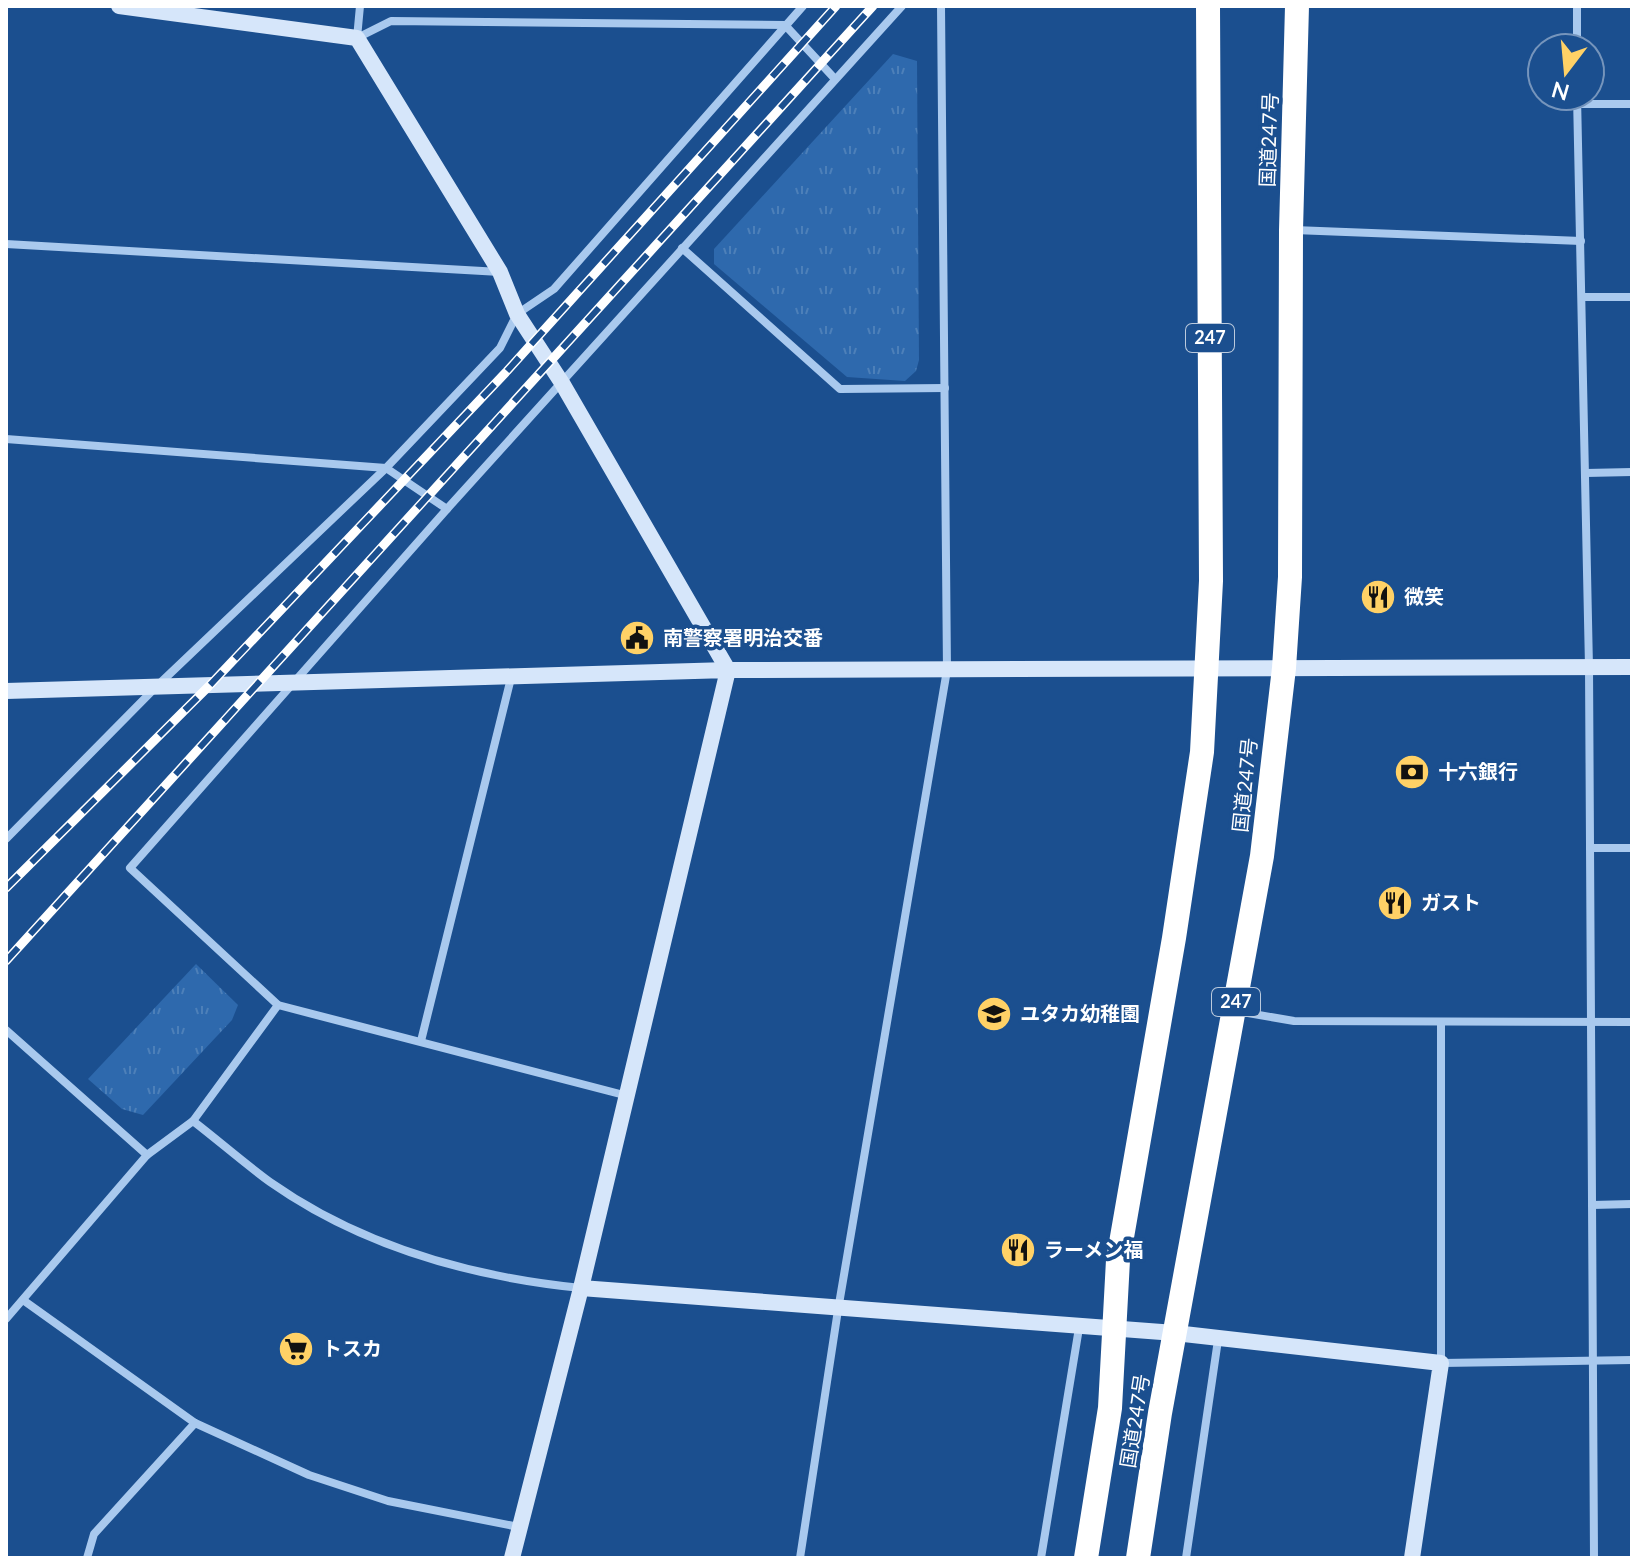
<svg xmlns="http://www.w3.org/2000/svg" width="1638" height="1564" viewBox="0 0 1638 1564" font-family="Lato,'Noto Sans JP',sans-serif">
	<style>
		.park { fill: url(#park-tufts) }
		.lines { fill: none; stroke-linecap: round; stroke-linejoin: round }
		.street { stroke: #a9c9ee; stroke-width: 8 }
		.secondary { stroke: #d6e6fa; stroke-width: 16 }
		.highway { stroke: #fff; stroke-width: 24 }
		.rail-casing { stroke: #fff; stroke-width: 9 }
		.rail { stroke: #1b4f8f; stroke-width: 6; stroke-dasharray: 18; stroke-linecap: butt }
		.labels { text-anchor: middle; stroke-width: 7; stroke-linejoin: round; paint-order: stroke }
		.shield { fill: #1b4f8f; stroke: #bbcadd; stroke-width: 2 }
		.shield-label { font-size: 18px; font-weight: bold; fill: #fff }
		.street-label { font-size: 20px; fill: #fff; stroke: #1b4f8f }
		.poi-label { font-size: 20px; font-weight: bold; fill: #fff; stroke: #1b4f8f; text-anchor: start }
	</style>
	<defs>
		<pattern id="park-tufts" width="24" height="20" patternUnits="userSpaceOnUse" patternTransform="scale(2)"><rect width="24" height="20" fill="#2e69ad"/><path d="M3 7l-1-3M5 7V3M7 7l1-3M15 17l-1-3M17 17v-4M19 17l1-3" fill="none" stroke="#4d80b9"/></pattern>
	</defs>
	<rect width="100%" height="100%" fill="#1b4f8f"/>
	<!-- park -->
	<g class="park">
		<polygon points="893,54 917,61 919,360 916,371 905,381 847,377 714,264 714,249"/>
		<polygon points="196,964 238,1005 232,1020 143,1115 122,1109 88,1079"/>
	</g>
	<g class="lines">
		<!-- street -->
		<g class="street">
			<polyline points="357,38 391,21 785,25 835,79"/>
			<polyline points="357,38 360,6"/>
			<polyline points="1577,48 1577,6"/>
			<polyline points="1577,96 1589,667 1594,1558"/>
			<polyline points="1577,104 1632,104"/>
			<polyline points="1294,230 1581,241"/>
			<polyline points="6,244 500,272"/>
			<polyline points="682,248 840,389 945,388"/>
			<polyline points="1583,297 1632,297"/>
			<polyline points="6,439 386,468 447,509"/>
			<polyline points="1586,473 1632,472"/>
			<polyline points="6,839 157,686 386,468 500,348 517,314 554,289 803,6"/>
			<polyline points="1590,848 1632,848"/>
			<polyline points="1236,1011 1294,1021 1632,1022"/>
			<polyline points="1441,1024 1441,1363 1632,1360"/>
			<polyline points="6,1030 147,1155"/>
			<polyline points="421,1041 511,678"/>
			<polyline points="624,1095 278,1005 130,868 447,509 902,6"/>
			<path d="M193 1121C219 1141 244 1163 270 1182 361 1246 472 1277 581 1288"/>
			<polyline points="1592,1205 1632,1204"/>
			<polyline points="23,1300 195,1423 309,1475 388,1501 519,1527"/>
			<polyline points="6,1319 147,1155 193,1121 278,1005"/>
			<polyline points="87,1558 94,1534 195,1423"/>
			<polyline points="800,1558 838,1310 947,670 941,6"/>
			<polyline points="1041,1558 1079,1328"/>
			<polyline points="1186,1558 1218,1340"/>
		</g>
		<!-- secondary -->
		<g class="secondary">
			<polyline points="119,6 357,38 500,272 517,314 562,383 728,670 1632,667"/>
			<polyline points="6,691 728,670 581,1288 512,1558"/>
			<polyline points="581,1288 1175,1333 1441,1363 1412,1558"/>
		</g>
		<!-- highway -->
		<g class="highway">
			<polyline points="1086,1558 1110,1408 1118,1260 1174,938 1202,752 1211,581 1208,6"/>
			<polyline points="1138,1558 1160,1413 1262,856 1284,668 1290,577 1291,230 1297,6"/>
		</g>
		<!-- rail casing -->
		<g class="rail-casing">
			<g id="rail">
				<polyline points="6,888 209,686 507,371 836,6"/>
				<polyline points="6,961 873,6"/>
			</g>
		</g>
		<!-- rail -->
		<use href="#rail" class="rail"/>
	</g>
	<!-- icons -->
	<defs>
		<g id="restaurant-disc" transform="scale(1.8)"><circle r="9.5" fill="#ffd166" stroke="#1b4f8f"/><path d="M-5-6h1v4h1v-4h1v4h1v-4h1v5L-1.5 .5V6h-2V.5L-5-1ZM5-6V6H3V1.5H1.5Q1.5-4 5-6Z" fill="#111"/></g>
		<g id="civic-disc" transform="scale(1.8)"><circle r="9.5" fill="#ffd166" stroke="#1b4f8f"/><path d="M-.6-6.5H3V-4.5H.6V-3L4-1V1h2V6H-6V1h2V-1L-.6-3ZM-1.2 2.5V6h2.4V2.5Z" fill="#111"/></g>
		<g id="bank-disc" transform="scale(1.8)"><circle r="9.5" fill="#ffd166" stroke="#1b4f8f"/><path d="M-6-4H6V4H-6ZM0-2.3a2.3 2.3 0 1 0 0 4.6a2.3 2.3 0 1 0 0-4.6Z" fill="#111"/></g>
		<g id="school-disc" transform="scale(1.8)"><circle r="9.5" fill="#ffd166" stroke="#1b4f8f"/><path d="M0-5L7-2L0 1L-7-2ZM-4 1L0 2.5L4 1V4Q0 6-4 4Z" fill="#111"/></g>
		<g id="supermarket-disc" transform="scale(1.8)"><circle r="9.5" fill="#ffd166" stroke="#1b4f8f"/><path d="M-6-5.5h2.5l.6 2H6L4.5 2H-2.5L-4.4-4H-6ZM-1.5 3.2a1.3 1.3 0 1 0 .1 0ZM3 3.2a1.3 1.3 0 1 0 .1 0Z" fill="#111"/></g>
	</defs>
	<g fill-rule="evenodd">
		<use href="#restaurant-disc" x="1378" y="597"/>
		<use href="#civic-disc" x="637" y="638"/>
		<use href="#bank-disc" x="1412" y="772"/>
		<use href="#restaurant-disc" x="1395" y="903"/>
		<use href="#school-disc" x="994" y="1014"/>
		<use href="#restaurant-disc" x="1018" y="1250"/>
		<use href="#supermarket-disc" x="296" y="1349"/>
	</g>
	<g class="labels">
		<!-- shield labels -->
		<g class="shield">
			<rect x="1186" y="324" width="48" height="28" rx="6"/>
			<rect x="1212" y="988" width="48" height="28" rx="6"/>
		</g>
		<g class="shield-label">
			<text x="1210" y="344">247</text>
			<text x="1236" y="1008">247</text>
		</g>
		<!-- street labels -->
		<g class="street-label">
			<text transform="translate(1269 140) rotate(-88)" y="7">国道247号</text>
			<text transform="translate(1245 785) rotate(-84)" y="7">国道247号</text>
			<text transform="translate(1135 1421) rotate(-81)" y="7">国道247号</text>
		</g>
		<!-- poi labels -->
		<g class="poi-label">
			<text x="1404" y="604">微笑</text>
			<text x="663" y="645">南警察署明治交番</text>
			<text x="1438" y="779">十六銀行</text>
			<text x="1421" y="910">ガスト</text>
			<text x="1020" y="1021">ユタカ幼稚園</text>
			<text x="1044" y="1257">ラーメン福</text>
			<text x="322" y="1356">トスカ</text>
		</g>
	</g>
	<!-- border -->
	<rect width="1638" height="1564" fill="none" stroke="#ffffff" stroke-width="16"/>
	<!-- north arrow -->
	<g transform="translate(1566 72) rotate(196)"><circle r="38" fill="#1b4f8f" stroke="#7695bc" stroke-width="2"/>
	<path d="M0-6L14 30L0 20L-14 30Z" fill="#ffd166"/>
	<text y="-12" font-size="22" font-weight="bold" text-anchor="middle" fill="#ffffff">N</text>
	</g>
</svg>
